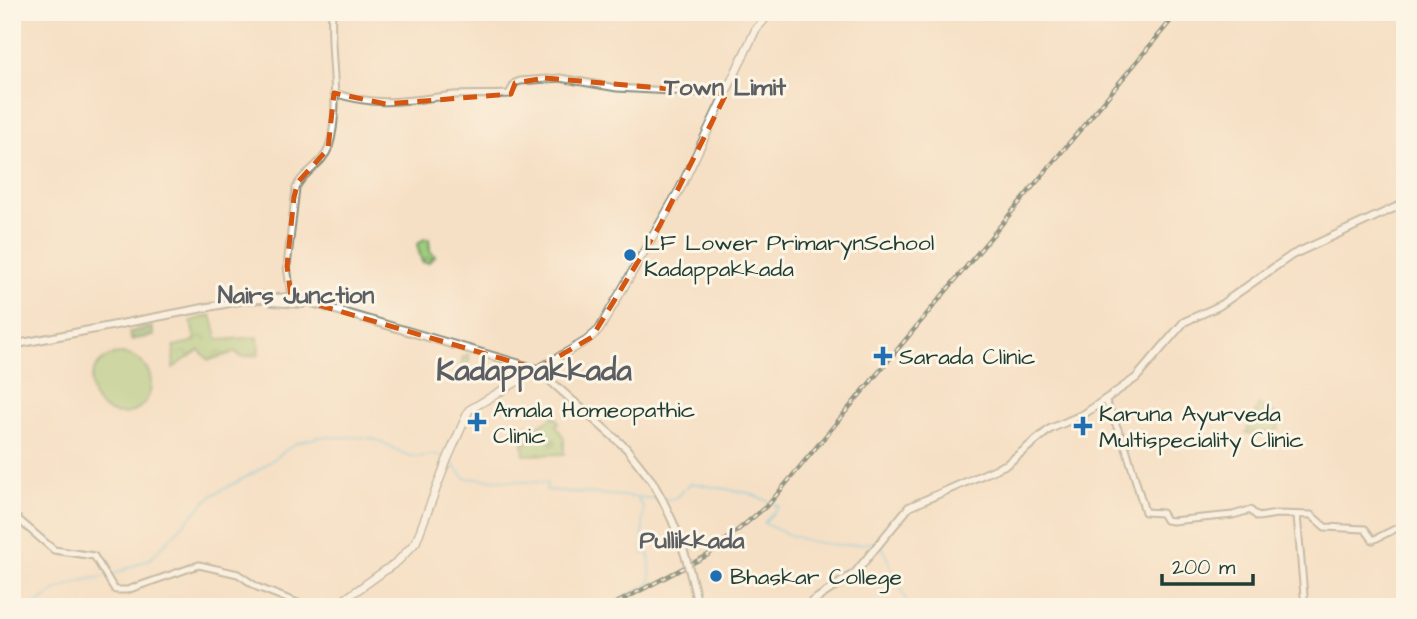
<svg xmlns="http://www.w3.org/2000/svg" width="1417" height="619" viewBox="0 0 1417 619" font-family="'Architects Daughter',sans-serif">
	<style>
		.forest { fill: url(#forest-crowns); stroke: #4e764f; stroke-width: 2 }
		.cemetery { fill: url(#cemetery-stones); stroke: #5e8457; stroke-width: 2 }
		.park { fill: url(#park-crowns); stroke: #5e8457; stroke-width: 2 }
		.pitch { fill: #9dcc7a; stroke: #5e8457; stroke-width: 2 }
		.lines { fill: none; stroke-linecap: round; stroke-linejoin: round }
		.stream { stroke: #60c3de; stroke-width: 2 }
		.tertiary-casing { stroke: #8a8e7c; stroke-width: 9 }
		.secondary-casing { stroke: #8a8e7c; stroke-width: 10 }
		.primary-casing { stroke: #8a8e7c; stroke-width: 10 }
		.tertiary { stroke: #fff; stroke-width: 5 }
		.secondary { stroke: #fff; stroke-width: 6 }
		.primary { stroke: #fff; stroke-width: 7 }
		.rail-casing { stroke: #1f3d34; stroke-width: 4.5 }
		.rail { stroke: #fcf5e5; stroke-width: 2; stroke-dasharray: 5; stroke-linecap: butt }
		.secondary-bridge-casing { stroke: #8a8e7c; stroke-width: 10; stroke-linecap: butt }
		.secondary-bridge { stroke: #fff; stroke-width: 6 }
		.marked { fill: none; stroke: #d45610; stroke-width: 5; stroke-dasharray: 14 9; stroke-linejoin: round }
		.poi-dot { fill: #1f6fb2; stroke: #fcf5e5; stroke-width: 2.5 }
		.labels { text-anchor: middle; stroke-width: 6; stroke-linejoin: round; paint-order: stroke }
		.poi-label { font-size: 23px; fill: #1f3d34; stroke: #fcf5e5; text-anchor: start }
		.neighbourhood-label { font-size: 24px; font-weight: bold; fill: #5b5e63; stroke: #fcf5e5 }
		.district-label { font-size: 30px; font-weight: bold; fill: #5b5e63; stroke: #fcf5e5 }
	</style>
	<defs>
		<pattern id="forest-crowns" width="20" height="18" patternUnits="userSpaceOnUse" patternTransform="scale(1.75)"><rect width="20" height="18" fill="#7eb06a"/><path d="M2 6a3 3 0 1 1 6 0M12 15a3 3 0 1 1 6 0" fill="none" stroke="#679058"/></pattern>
		<pattern id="cemetery-stones" width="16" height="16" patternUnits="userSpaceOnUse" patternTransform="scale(1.75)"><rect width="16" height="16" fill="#9dcc7a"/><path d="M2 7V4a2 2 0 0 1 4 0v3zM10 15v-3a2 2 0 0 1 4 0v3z" fill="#7fa765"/></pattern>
		<pattern id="park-crowns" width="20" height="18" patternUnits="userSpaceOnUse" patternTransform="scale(1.75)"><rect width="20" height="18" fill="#9dcc7a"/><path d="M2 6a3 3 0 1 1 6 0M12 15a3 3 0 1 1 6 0" fill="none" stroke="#7fa765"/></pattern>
	</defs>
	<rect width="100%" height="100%" fill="#fcf5e5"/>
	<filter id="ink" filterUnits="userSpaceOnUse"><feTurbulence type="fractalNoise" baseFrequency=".0143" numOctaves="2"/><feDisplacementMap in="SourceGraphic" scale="14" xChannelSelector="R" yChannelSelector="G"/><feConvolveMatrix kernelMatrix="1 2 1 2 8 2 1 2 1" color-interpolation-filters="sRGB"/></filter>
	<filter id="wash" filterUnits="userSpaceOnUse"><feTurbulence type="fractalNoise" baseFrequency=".00686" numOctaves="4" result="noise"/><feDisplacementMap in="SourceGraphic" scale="28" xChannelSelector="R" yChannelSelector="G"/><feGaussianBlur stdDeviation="1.57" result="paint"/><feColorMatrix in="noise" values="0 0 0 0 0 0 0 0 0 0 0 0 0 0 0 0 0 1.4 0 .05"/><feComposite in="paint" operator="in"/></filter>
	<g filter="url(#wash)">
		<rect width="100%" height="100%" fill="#f6e0c5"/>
		<!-- forest -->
		<polygon class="forest" points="152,327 154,336 131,340 129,332"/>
		<!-- cemetery -->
		<polygon class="cemetery" points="554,416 559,422 556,425 564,438 564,454 524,455 521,424 535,428"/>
		<!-- park -->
		<g class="park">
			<polygon points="424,239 429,239 430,251 435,256 428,263 422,262 417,245"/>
			<polygon points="211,315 218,340 258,337 259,355 241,357 236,352 209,360 199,350 173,368 174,346 195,341 191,321"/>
			<polygon points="469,354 469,370 477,376 468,382 464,380 462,358"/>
			<polygon points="1259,405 1276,414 1279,429 1257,435 1246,433"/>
		</g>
		<!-- pitch -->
		<circle class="pitch" cx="121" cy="384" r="30"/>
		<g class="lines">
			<!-- stream -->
			<g class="stream">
				<polyline points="354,437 365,438"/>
				<path d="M368 438C385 440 395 452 411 456 423 459 432 451 444 457"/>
				<polyline points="449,460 465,478 547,483 546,490 660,499"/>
				<path d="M666 499H674L691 483 749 493 779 506 764 523C798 542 837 550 875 542"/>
				<polyline points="881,544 909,607"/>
				<polyline points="109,576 150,559 211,496 257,471 296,443 319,437 352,437"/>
				<polyline points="620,599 651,583 649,553 643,553 643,506 638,500"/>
				<path d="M29 607C40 604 44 598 53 592 70 583 85 579 103 577"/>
			</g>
		</g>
	</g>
	<g filter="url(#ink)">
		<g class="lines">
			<!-- tertiary casing -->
			<g class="tertiary-casing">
				<g id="tertiary">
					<path d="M334 93C381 108 407 100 454 95 472 94 491 95 509 94L515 83 520 81 560 78 617 88 726 94"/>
					<path d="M291 298 287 266 296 188C302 172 323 165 329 147 342 105 329 56 332 12"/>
					<polyline points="1105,399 1126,448 1145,512 1162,513 1166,520 1172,521 1233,515 1250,510 1258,517 1277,514 1311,515 1325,527 1365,529 1373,540 1405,524"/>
					<polyline points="12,514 54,550 94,556 115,590 127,590 199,565 238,574 257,587 308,607"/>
					<polyline points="1297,515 1305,607"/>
				</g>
			</g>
			<!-- secondary casing -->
			<g class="secondary-casing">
				<g id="secondary">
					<polyline points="272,302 302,304"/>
					<polyline points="12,345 245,300 291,297 537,369 626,448 652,481"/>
					<polyline points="804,607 855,573 909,507 1007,464 1050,429 1084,414 1136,378 1184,322 1219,306 1292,255 1405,203"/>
				</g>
			</g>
			<!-- primary casing -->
			<g class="primary-casing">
				<polyline id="primary" points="334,607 398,561 416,542 447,460 469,410 586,341 599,330 680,189 756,29 771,12"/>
			</g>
			<!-- tertiary -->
			<use href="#tertiary" class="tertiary"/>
			<!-- secondary -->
			<use href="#secondary" class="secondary"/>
			<!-- primary -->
			<use href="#primary" class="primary"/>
			<!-- rail casing -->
			<g class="rail-casing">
				<polyline id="rail" points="609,607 708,555 769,504 1178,12"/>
			</g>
			<!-- rail -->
			<use href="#rail" class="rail"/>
			<!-- secondary-bridge casing -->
			<g class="secondary-bridge-casing">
				<path id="secondary-bridge" d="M652 481C676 521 689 561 698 607"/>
			</g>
			<!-- secondary-bridge -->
			<use href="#secondary-bridge" class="secondary-bridge"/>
		</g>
	</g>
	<!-- marked area -->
	<path d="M0 0H1417V619H0ZM545 78 726 94 659 227 592 337 537 369 291 297 287 266 294 197 298 182 328 149 334 93 386 104 511 94 515 83Z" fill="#f6e0c5" fill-opacity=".55" fill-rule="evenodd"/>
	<path class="marked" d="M545 78 726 94 659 227 592 337 537 369 291 297 287 266 294 197 298 182 328 149 334 93 386 104 511 94 515 83Z"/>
	<!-- markers -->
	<g class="poi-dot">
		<circle cx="630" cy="255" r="7"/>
		<path d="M879.5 345.5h7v7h7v7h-7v7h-7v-7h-7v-7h7z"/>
		<path d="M473.5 411.5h7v7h7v7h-7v7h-7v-7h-7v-7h7z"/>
		<path d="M1079.5 415.5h7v7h7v7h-7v7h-7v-7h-7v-7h7z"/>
		<circle cx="716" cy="576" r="7"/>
	</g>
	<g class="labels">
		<!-- poi labels -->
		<g class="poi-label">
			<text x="644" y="250">LF Lower PrimarynSchool<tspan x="644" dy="26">Kadappakkada</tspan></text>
			<text x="899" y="364">Sarada Clinic</text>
			<text x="493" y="417">Amala Homeopathic<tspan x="493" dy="26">Clinic</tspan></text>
			<text x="1099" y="421">Karuna Ayurveda<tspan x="1099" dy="26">Multispeciality Clinic</tspan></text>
			<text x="730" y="584">Bhaskar College</text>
		</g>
		<!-- neighbourhood labels -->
		<g class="neighbourhood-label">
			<text x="725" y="95">Town Limit</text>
			<text x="296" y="303">Nairs Junction</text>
			<text x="692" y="548">Pullikkada</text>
		</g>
		<!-- district labels -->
		<g class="district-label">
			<text x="534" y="380">Kadappakkada</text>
		</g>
	</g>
	<!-- margin -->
	<rect width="1417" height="619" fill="none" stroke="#fcf5e5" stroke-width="42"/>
	<!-- scale -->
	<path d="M1162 574v10h91v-10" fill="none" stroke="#1f3d34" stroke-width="3.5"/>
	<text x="1172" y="574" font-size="21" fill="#1f3d34" stroke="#fcf5e5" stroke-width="5" paint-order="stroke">200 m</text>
</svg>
